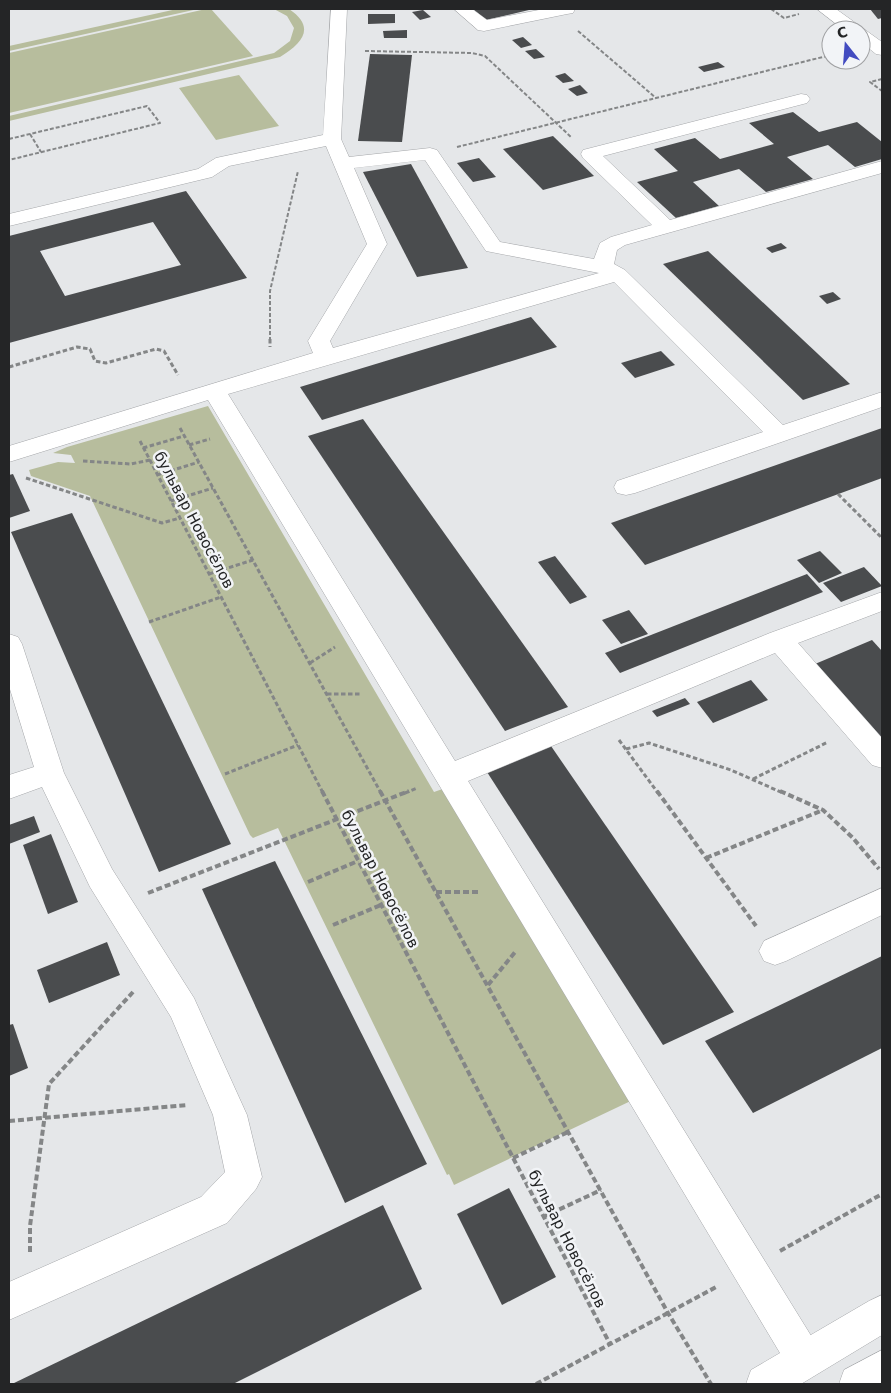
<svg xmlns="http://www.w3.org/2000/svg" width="891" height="1393" viewBox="0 0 891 1393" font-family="'DejaVu Sans',sans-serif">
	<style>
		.green { fill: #b7bd9d }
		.building { fill: #4a4c4e; fill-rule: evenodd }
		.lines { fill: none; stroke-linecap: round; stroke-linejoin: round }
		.minor-casing { stroke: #a5a7aa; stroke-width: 1 }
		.major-casing { stroke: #a5a7aa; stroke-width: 1 }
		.path-far2 { stroke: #848687; stroke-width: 2; stroke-dasharray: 4 2; stroke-linecap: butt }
		.path-far1 { stroke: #848687; stroke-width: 3; stroke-dasharray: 4.5 2.5; stroke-linecap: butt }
		.path { stroke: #848687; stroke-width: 4; stroke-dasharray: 6 3; stroke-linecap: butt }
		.minor { fill: #fff; fill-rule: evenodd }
		.major { fill: #fff; fill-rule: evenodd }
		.labels { text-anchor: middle; stroke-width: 5; stroke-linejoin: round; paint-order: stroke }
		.street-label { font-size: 15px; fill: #242526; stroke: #f2f4f7 }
	</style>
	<rect width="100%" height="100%" fill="#e5e7e9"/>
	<!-- green -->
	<g class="green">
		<polygon points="177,9 198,9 9,51 9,46"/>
		<polygon points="206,9 211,9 253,56 9,113 9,53"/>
		<path d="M274 9H289C316 27 303 43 280 57L9 121V116L274 53 290 41 294 28 287 16Z"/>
		<polygon points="239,75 279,126 216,140 179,88"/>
		<polygon points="208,406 434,792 451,786 637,1098 454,1185 449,1174 447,1175 278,828 253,838 250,835 90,496 31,476 29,470 58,462 75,463 71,455 53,453 67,447"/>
	</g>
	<!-- building -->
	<g class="building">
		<polygon points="473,9 527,9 529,10 486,20"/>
		<polygon points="870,9 882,9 882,18 878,19"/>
		<polygon points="423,10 431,17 420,20 412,12"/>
		<polygon points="368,14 395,14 395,23 368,24"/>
		<polygon points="407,30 407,38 384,38 383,31"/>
		<polygon points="523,37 532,45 521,48 512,40"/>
		<polygon points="536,49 545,57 534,59 525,51"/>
		<polygon points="370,54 412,55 402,142 358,141"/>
		<polygon points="718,62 725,67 704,72 698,67"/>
		<polygon points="565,73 574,81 563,83 555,76"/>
		<polygon points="580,85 588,93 577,96 568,89"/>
		<polygon points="793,112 819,132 857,122 882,142 882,159 855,167 828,145 787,157 813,179 766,192 739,169 693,182 719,206 676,218 637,182 678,171 654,149 695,138 720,159 774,144 749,123"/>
		<polygon points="553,136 594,176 543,190 503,149"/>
		<polygon points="479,158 496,177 473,182 457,163"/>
		<polygon points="411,164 468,268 417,277 363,172"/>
		<path d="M186 191 247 278 9 343V236ZM153 222 181 265 65 296 40 251Z"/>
		<polygon points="781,243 787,248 772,253 766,248"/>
		<polygon points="708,251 850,384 803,400 663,264"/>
		<polygon points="833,292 841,299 827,304 819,296"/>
		<polygon points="531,317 557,347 322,420 300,387"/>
		<polygon points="661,351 675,365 635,378 621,363"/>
		<polygon points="363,419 568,707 505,731 308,436"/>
		<polygon points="882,428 882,478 645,565 611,523"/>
		<polygon points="13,474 30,511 9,518 9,475"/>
		<polygon points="72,513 231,844 159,872 11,532"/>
		<polygon points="820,551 842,573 819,583 797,560"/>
		<polygon points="555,556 587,597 570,604 538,562"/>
		<polygon points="864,567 882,586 841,602 823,583"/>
		<polygon points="807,574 823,592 620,673 605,653"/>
		<polygon points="629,610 648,634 621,644 602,620"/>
		<polygon points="872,640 882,651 882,739 815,664"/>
		<polygon points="751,680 768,700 713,723 697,702"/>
		<polygon points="685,698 690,704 657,717 652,711"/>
		<polygon points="551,746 734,1012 663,1045 487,772"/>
		<polygon points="34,816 40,832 9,844 9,825"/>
		<polygon points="51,834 78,902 48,914 23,845"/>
		<polygon points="275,861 427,1164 345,1203 202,889"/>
		<polygon points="107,942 120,975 49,1003 37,970"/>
		<polygon points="882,956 882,1048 753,1113 705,1041"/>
		<polygon points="13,1024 28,1068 9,1076 9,1025"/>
		<polygon points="509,1188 556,1277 502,1305 457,1214"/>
		<polygon points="383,1205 422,1289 233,1384 12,1384"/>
	</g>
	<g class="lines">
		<!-- minor casing -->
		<g class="minor-casing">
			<g id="minor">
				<path d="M331 9H347L341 139 349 157 430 148 437 150 500 242 594 259 600 243 611 237 652 225 583 158 581 154 583 150 801 94 807 95 810 99 807 103 603 156 670 220 882 161V173L625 245 617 250 614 264 625 270 783 425 882 392V407L635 493 626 495 617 493 614 487 617 481 763 432 614 282 228 394 455 761 770 633 882 592V611L798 643 882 738V768L872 765 775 653 468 781 818 1347 824 1360 818 1373 805 1379 792 1373 208 400 9 462V446L313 353 308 341 367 244 326 146 229 166 212 177 9 226V214L198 169 216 158 323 135ZM425 160 486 251 599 273 333 348 330 341 387 244 354 168Z"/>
				<polygon points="454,9 472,9 487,20 544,9 575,9 573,13 567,14 484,31 478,30"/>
				<polygon points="817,9 836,9 882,42 882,55 876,54 861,42 861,30 844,30"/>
				<polygon points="9,634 18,637 22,644 64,773 112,869 194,998 247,1115 262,1177 256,1189 227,1223 9,1320 9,1282 201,1197 225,1172 213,1115 171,1017 90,887 42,787 9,799 9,775 34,767 9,686"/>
				<polygon points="882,888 882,915 786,961 775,965 764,961 759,951 764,941"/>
			</g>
		</g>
		<!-- major casing -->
		<g class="major-casing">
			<g id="major">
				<polygon points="882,1295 882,1335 801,1384 746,1384 751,1370 869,1301"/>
				<polygon points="882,1350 882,1384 839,1384 844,1370"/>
			</g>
		</g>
		<!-- path-far2 -->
		<g class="path-far2">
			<polyline points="771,9 784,18 799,14"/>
			<polyline points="578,31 656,98"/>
			<polyline points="365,51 472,53 485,56 571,137"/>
			<polyline points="882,79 870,82 882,91"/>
			<polyline points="30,134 41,152"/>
			<polyline points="9,139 147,106 160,123 9,160"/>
			<polyline points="457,147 831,55"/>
			<polyline points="270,341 270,291 298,171"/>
		</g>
		<!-- path-far1 -->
		<g class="path-far1">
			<polyline points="270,339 270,347"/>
			<polyline points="9,367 77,347 90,349 95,361 106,363 156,349 164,351 178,375"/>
			<polyline points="180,428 381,793"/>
			<polyline points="140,441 323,793"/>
			<polyline points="189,445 210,439"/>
			<polyline points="143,448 184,436"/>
			<polyline points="83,461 131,464 150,460"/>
			<polyline points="157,475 199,462"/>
			<polyline points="26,478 162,523 180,518"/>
			<polyline points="838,494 882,538"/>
			<polyline points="171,501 213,488"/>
			<polyline points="209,574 253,560"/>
			<polyline points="149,622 221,597"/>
			<polyline points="310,663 335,647"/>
			<polyline points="327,694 361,694"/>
			<polyline points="619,740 658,793"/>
			<polyline points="626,749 649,743 731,770 783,793"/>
			<polyline points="225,774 298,745"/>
			<polyline points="753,779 828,742"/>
			<polyline points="405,793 417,788"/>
		</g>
		<!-- path -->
		<g class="path">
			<polyline points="322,791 610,1344"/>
			<polyline points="380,791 668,1313 711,1384"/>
			<polyline points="657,791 756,926"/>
			<polyline points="780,791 823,810 853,838 879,869"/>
			<polyline points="706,858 823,810"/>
			<polyline points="308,882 358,861"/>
			<polyline points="436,892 480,892"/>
			<polyline points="148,893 409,791"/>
			<polyline points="333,925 381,905"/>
			<polyline points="488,985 516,951"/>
			<polyline points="9,1121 187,1105"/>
			<polyline points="513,1158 568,1132"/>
			<polyline points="543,1217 601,1190"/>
			<polyline points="780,1251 882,1194"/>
			<polyline points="30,1252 30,1226 49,1084 133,992"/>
			<polyline points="536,1384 718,1286"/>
		</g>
		<!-- minor -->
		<use href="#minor" class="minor"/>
		<!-- major -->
		<use href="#major" class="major"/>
	</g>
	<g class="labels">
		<!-- street labels -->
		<g class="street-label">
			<text transform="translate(194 520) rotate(62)" y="5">бульвар Новосёлов</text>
			<text transform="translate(380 879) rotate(63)" y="5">бульвар Новосёлов</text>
			<text transform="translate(567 1239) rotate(63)" y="5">бульвар Новосёлов</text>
		</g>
	</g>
	<!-- border -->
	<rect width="891" height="1393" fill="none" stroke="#242526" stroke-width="20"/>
	<!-- north arrow -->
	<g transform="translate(846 45) rotate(343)"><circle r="24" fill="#f2f4f7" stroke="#a0a1a3"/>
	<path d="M0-4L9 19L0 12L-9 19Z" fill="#424bc0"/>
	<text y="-8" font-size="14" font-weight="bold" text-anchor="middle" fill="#242526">С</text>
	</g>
</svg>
